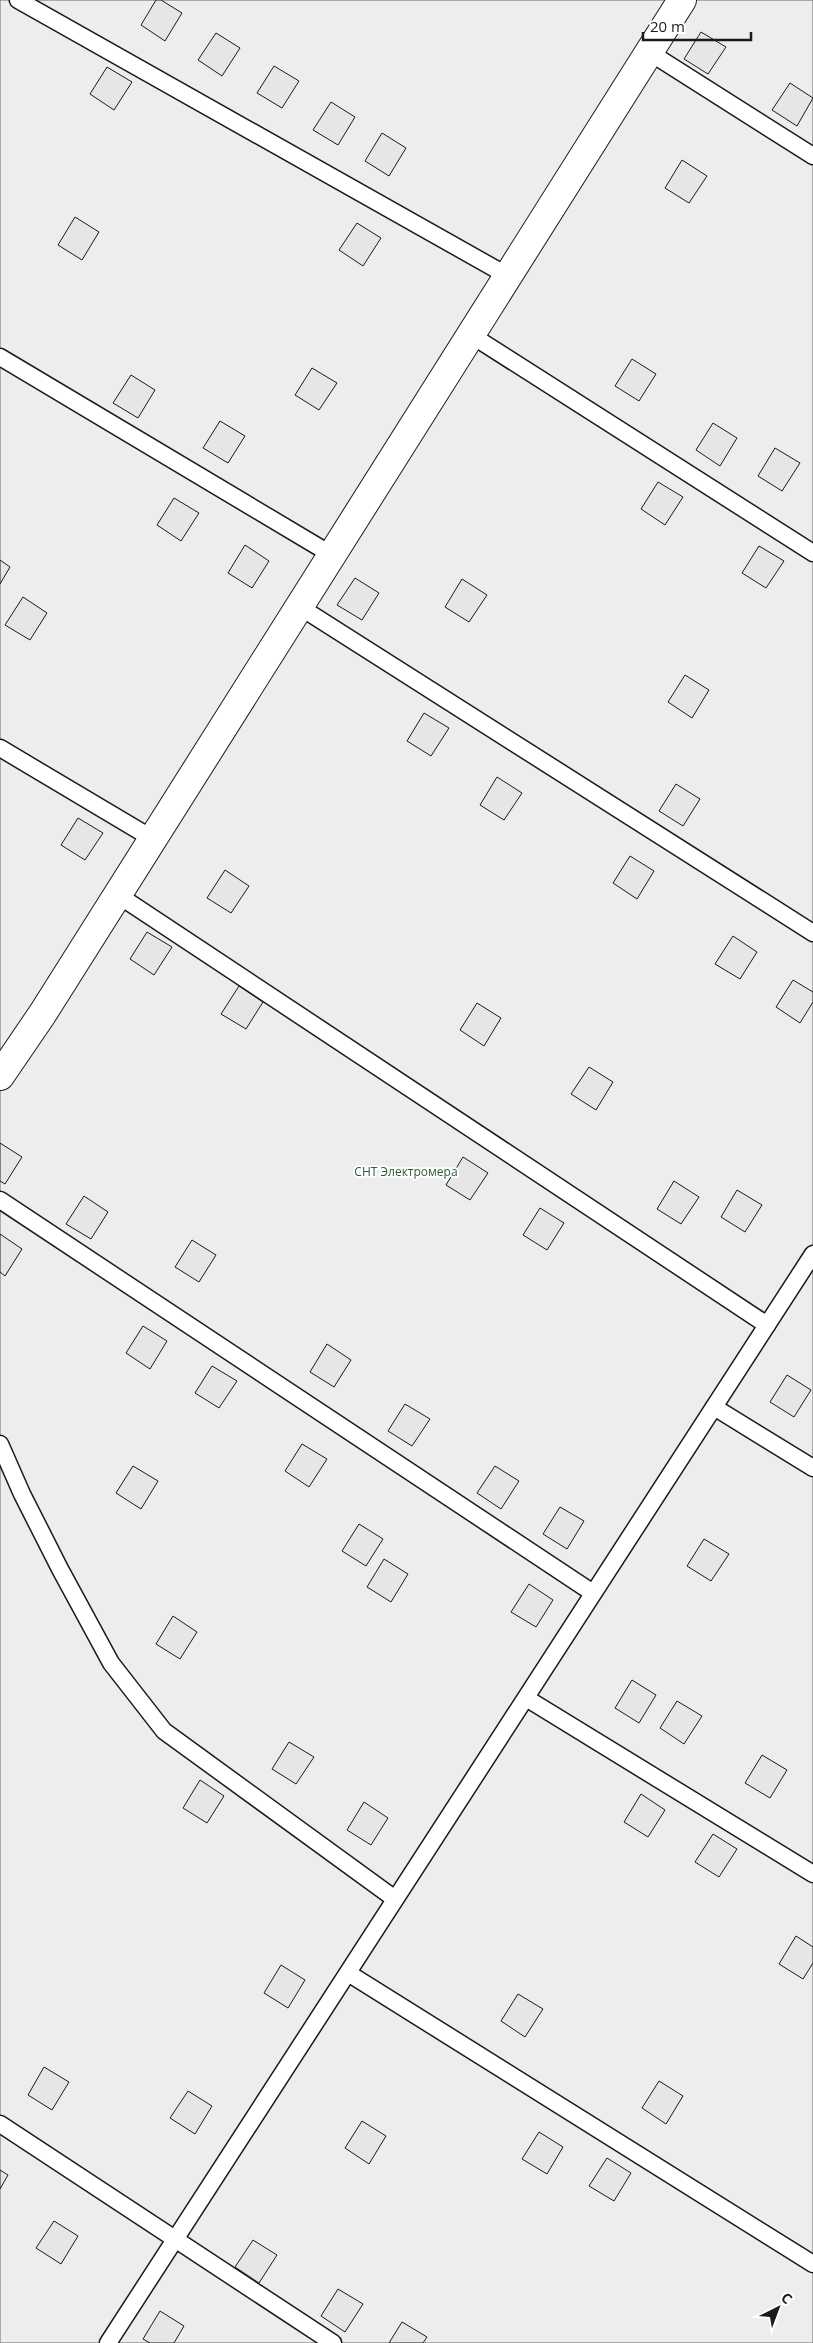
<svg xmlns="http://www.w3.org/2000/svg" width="813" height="2343" viewBox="0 0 813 2343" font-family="'Open Sans',sans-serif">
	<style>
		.built { fill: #ededed; stroke: #6a6a6a }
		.building { fill: #e6e6e6; stroke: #1a1a1a }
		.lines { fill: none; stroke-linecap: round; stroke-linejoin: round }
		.service-casing { stroke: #1a1a1a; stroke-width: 19 }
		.minor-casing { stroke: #1a1a1a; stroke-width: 30 }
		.service { stroke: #fff; stroke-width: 16 }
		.minor { stroke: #fff; stroke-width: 28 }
		.labels { text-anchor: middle; stroke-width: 4; stroke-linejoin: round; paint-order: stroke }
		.park-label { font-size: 12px; fill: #2b5a34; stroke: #fff }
	</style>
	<rect width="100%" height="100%" fill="#fff"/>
	<!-- built -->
	<rect class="built" x="0" y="0" width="813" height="2343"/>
	<!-- building -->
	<g class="building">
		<polygon points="156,0 161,0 182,13 165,41 141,25"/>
		<polygon points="701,32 726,47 708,74 684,59"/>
		<polygon points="216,33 240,48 222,76 198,60"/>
		<polygon points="274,66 299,81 282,108 257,93"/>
		<polygon points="107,67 132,82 114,110 90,94"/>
		<polygon points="790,83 813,98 797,126 772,110"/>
		<polygon points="331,102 355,117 338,145 313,130"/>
		<polygon points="382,133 406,148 389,176 365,161"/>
		<polygon points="682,160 707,176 689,203 665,188"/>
		<polygon points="75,217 99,232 82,260 58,245"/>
		<polygon points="357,223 381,238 363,266 339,250"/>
		<polygon points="632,359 656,374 639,401 615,386"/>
		<polygon points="312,368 337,383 319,410 295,395"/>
		<polygon points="131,375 155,390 138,418 113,403"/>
		<polygon points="220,421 245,436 228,463 203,448"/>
		<polygon points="713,423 737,438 720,466 696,450"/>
		<polygon points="775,448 800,463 782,491 758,476"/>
		<polygon points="658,482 683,497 665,525 641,509"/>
		<polygon points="174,498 199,513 181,541 157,525"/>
		<polygon points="245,545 269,561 252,588 228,573"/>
		<polygon points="759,546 784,561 766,588 742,573"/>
		<polygon points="0,560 10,567 0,584"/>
		<polygon points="355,578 379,593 362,620 337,605"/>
		<polygon points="462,579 487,595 469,622 445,607"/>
		<polygon points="23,597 47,613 30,640 5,625"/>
		<polygon points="685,675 709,690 692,718 668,702"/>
		<polygon points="424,713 449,728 431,756 407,741"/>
		<polygon points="497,777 522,793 504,820 480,805"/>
		<polygon points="676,784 700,799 683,826 659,811"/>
		<polygon points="78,818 103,833 85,860 61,845"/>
		<polygon points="630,856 654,871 637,899 613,883"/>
		<polygon points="225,870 249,886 231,913 207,898"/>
		<polygon points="147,932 172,947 154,975 130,959"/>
		<polygon points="733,936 757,952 740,979 715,964"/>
		<polygon points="793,980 813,992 813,1002 800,1023 776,1007"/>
		<polygon points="239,986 263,1002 246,1029 221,1014"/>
		<polygon points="477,1003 501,1018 484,1046 460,1030"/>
		<polygon points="589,1067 613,1082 596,1110 571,1094"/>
		<polygon points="0,1143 22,1157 5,1184 0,1181"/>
		<polygon points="463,1157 488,1173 470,1200 446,1185"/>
		<polygon points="674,1181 699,1197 681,1224 657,1209"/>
		<polygon points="737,1190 762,1205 745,1232 721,1217"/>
		<polygon points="84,1196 108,1212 91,1239 66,1224"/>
		<polygon points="540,1208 564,1223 547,1250 523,1235"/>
		<polygon points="0,1234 22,1249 5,1276 0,1272"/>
		<polygon points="192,1240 216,1255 199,1282 175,1267"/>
		<polygon points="143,1326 167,1341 150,1369 126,1353"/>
		<polygon points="327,1344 351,1360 334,1387 310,1372"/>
		<polygon points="212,1366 237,1381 219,1408 195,1393"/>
		<polygon points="787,1375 811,1390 794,1417 770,1402"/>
		<polygon points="405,1404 430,1419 412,1446 388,1431"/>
		<polygon points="302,1444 327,1459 309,1487 285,1471"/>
		<polygon points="133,1466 158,1481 141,1509 116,1493"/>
		<polygon points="495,1466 519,1481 501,1509 477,1493"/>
		<polygon points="560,1507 584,1521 567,1549 543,1534"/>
		<polygon points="359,1524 383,1539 366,1566 342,1551"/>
		<polygon points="704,1539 729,1554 711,1581 687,1566"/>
		<polygon points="384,1559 408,1574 391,1602 367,1587"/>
		<polygon points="529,1584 553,1600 536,1627 511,1612"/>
		<polygon points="173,1616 197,1632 180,1659 156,1644"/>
		<polygon points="632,1680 656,1695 639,1723 615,1708"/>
		<polygon points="677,1701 702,1716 684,1744 660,1728"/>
		<polygon points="289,1742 314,1757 296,1784 272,1769"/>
		<polygon points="762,1755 787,1770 770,1798 745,1783"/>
		<polygon points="200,1780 224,1796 207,1823 183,1808"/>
		<polygon points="641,1794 665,1810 648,1837 624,1822"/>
		<polygon points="364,1802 388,1818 371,1845 347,1830"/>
		<polygon points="713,1834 737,1849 719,1877 695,1862"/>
		<polygon points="796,1936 813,1947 813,1963 803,1979 779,1964"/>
		<polygon points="281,1965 305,1980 288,2008 264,1993"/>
		<polygon points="518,1994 543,2009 525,2037 501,2021"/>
		<polygon points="44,2067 69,2082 52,2110 28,2095"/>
		<polygon points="659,2081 683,2096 666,2124 642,2108"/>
		<polygon points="188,2091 212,2106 195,2134 170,2118"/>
		<polygon points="362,2121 386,2136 369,2164 345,2148"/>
		<polygon points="539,2132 563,2147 547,2174 522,2159"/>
		<polygon points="607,2158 631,2173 614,2201 589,2186"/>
		<polygon points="0,2170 8,2175 0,2189"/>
		<polygon points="54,2221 78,2236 61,2264 36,2248"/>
		<polygon points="253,2240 277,2255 259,2283 235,2267"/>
		<polygon points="338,2289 363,2304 345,2332 321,2316"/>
		<polygon points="160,2311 184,2326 174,2343 150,2343 143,2339"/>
		<polygon points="402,2322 427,2337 423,2343 389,2343"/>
	</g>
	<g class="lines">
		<!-- service casing -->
		<g class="service-casing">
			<g id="service">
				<polyline points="18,0 508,276"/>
				<polyline points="649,52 813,156"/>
				<polyline points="471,335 813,553"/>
				<polyline points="0,357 332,555"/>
				<polyline points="300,607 813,933"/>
				<polyline points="0,748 153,839"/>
				<polyline points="118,895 767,1325"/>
				<polyline points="0,1200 593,1593"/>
				<polyline points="714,1407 813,1468"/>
				<polyline points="0,1444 22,1494 60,1569 111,1663 164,1731 395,1899"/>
				<polyline points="526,1698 813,1874"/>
				<polyline points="348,1973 813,2264"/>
				<polyline points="0,2124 333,2343"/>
				<polyline points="108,2343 813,1254"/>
			</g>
		</g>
		<!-- minor casing -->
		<g class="minor-casing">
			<polyline id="minor" points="0,1076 43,1013 682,0"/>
		</g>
		<!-- service -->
		<use href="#service" class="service"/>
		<!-- minor -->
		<use href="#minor" class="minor"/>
	</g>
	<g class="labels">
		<!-- park labels -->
		<g class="park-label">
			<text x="406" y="1176">СНТ Электромера</text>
		</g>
	</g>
	<!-- north arrow -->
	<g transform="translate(778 2308) rotate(42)" stroke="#ffffff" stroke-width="4" paint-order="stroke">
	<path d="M0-4L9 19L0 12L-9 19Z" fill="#1a1a1a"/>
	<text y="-8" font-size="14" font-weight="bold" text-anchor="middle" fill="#1a1a1a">С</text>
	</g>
	<!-- scale -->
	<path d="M643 32v8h108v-8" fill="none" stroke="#1a1a1a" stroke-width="2.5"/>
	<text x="650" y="32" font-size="15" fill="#1a1a1a" stroke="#ffffff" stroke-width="4" paint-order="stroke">20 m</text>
</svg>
